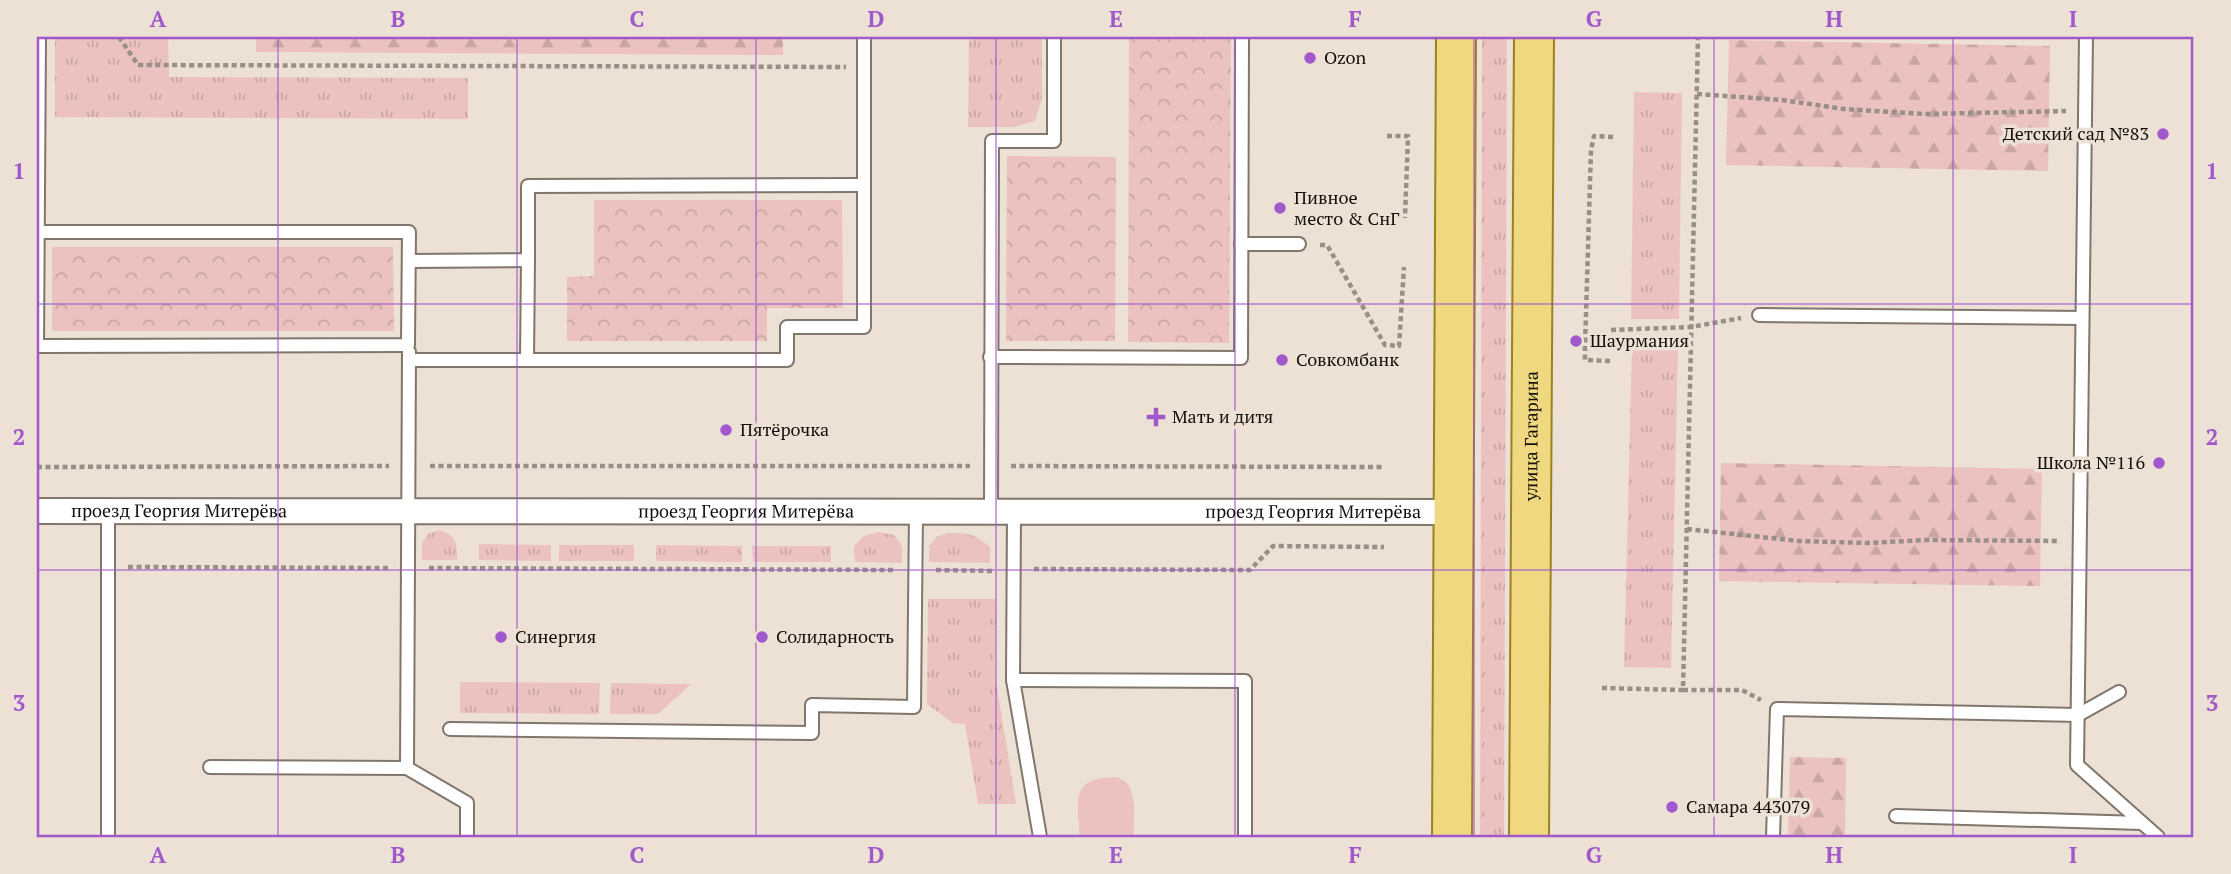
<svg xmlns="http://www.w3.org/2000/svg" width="2231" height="874" viewBox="0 0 2231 874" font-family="'PT Serif',serif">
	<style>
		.grass { fill: url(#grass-tufts) }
		.forest { fill: url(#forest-firs) }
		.park { fill: url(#park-crowns) }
		.garden { fill: #ebc2c0 }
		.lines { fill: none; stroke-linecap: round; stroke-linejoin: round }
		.service-casing { stroke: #80766b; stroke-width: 16 }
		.minor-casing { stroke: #80766b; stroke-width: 28 }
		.primary-casing { stroke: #9b811f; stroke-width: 42 }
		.path { stroke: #989086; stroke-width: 4.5; stroke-dasharray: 5 3.5; stroke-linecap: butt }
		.service { stroke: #fff; stroke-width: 12 }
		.minor { stroke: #fff; stroke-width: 24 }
		.primary { stroke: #efd87f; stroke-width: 38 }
		.grid { fill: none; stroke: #a058cc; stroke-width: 2; stroke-opacity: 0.55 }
		.poi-dot { fill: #a058cc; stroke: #ece1d4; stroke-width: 2.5 }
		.labels { text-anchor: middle; stroke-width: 7; stroke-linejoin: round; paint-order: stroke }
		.poi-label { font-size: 18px; fill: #130f0b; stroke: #ece1d4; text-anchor: start }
		.street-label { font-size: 18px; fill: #130f0b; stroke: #ece1d4 }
		.neatline { fill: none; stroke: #a058cc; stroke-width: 2.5 }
		.grid-label { font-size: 23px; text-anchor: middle; font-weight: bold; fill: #a058cc }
	</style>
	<defs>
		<pattern id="grass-tufts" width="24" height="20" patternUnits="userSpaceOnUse" patternTransform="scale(1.75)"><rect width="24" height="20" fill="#ebc2c0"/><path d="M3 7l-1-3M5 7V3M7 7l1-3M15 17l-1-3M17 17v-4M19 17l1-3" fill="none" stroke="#c9a6a4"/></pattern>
		<pattern id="forest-firs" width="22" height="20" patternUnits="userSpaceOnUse" patternTransform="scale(1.75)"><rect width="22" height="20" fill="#ebc2c0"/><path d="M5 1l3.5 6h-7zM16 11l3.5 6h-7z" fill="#c9a6a4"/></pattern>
		<pattern id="park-crowns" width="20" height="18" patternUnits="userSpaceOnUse" patternTransform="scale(1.75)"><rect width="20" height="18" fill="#ebc2c0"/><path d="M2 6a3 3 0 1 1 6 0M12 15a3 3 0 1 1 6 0" fill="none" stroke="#c9a6a4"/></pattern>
	</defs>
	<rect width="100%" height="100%" fill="#ece1d4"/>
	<!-- grass -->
	<g class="grass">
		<polygon points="55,37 168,37 169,77 468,78 468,119 55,117"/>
		<polygon points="969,37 1042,37 1042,98 1035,121 1014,127 968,127"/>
		<polygon points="1482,37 1507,37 1504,837 1480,837"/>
		<polygon points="1634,92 1682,93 1679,319 1631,319"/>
		<polygon points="1632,347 1678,348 1671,668 1624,667"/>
		<path d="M439 530C457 536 457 543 457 560H422V544L428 534Z"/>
		<polygon points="879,532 894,535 902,546 902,563 855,562 854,546 864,536"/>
		<path d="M949 533C969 533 975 534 990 547V563L929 562V546L938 536Z"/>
		<polygon points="479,544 551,545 551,561 479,560"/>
		<rect x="559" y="545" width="75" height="16"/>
		<polygon points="656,545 742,546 742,562 656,561"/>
		<polygon points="752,546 831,546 831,562 753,562"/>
		<polygon points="928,599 996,599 995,675 1016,804 978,804 965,724 953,723 927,704"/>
		<polygon points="460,682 600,683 599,714 460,713"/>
		<polygon points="611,683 691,684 658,714 610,714"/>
	</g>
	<!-- forest -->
	<g class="forest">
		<polygon points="256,37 783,37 783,55 256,52"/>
		<polygon points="1729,40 2050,46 2048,171 1726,165"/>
		<polygon points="1721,463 2042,469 2040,586 1719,581"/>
		<polygon points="1790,757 1846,758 1845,837 1788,837"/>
	</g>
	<!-- park -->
	<g class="park">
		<polygon points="1129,37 1231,37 1229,343 1128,342"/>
		<polygon points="1007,156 1116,157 1115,341 1006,341"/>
		<polygon points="594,200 842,200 843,308 767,308 767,341 567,341 567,277 594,276"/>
		<polygon points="52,247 393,247 394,331 52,331"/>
	</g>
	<!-- garden -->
	<path class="garden" d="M1116 777C1140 783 1133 817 1134 837H1080C1078 800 1069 778 1116 777Z"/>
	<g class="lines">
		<!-- service casing -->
		<g class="service-casing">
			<g id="service">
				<polyline points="2086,37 2077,765 2158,837"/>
				<polyline points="1241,244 1299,244"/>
				<polyline points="409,261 528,260 528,186 864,185"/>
				<polyline points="1759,315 2082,318"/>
				<polyline points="37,346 408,345 409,232 38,232"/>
				<polyline points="37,346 39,37"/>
				<polyline points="990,357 1241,358 1242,37"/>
				<polyline points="409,360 787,360 787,327 864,327 864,37"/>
				<polyline points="527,360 528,260"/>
				<polyline points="991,512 992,141 1054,141 1054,37"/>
				<polyline points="1014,512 1013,680 1040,837"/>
				<polyline points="1013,680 1245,681 1245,837"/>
				<polyline points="450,729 812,733 812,705 914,707 916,512"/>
				<polyline points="210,767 407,768 409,352"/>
				<polyline points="407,768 467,803 467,837"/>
				<polyline points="1896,816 2142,823"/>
				<polyline points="108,837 108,511"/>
				<polyline points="1773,837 1777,709 2078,715 2119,692"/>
			</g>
		</g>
		<!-- minor casing -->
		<g class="minor-casing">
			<g id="minor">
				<path id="s1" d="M37 511 1453 512"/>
			</g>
		</g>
		<!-- primary casing -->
		<g class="primary-casing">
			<g id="primary">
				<polyline points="1452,837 1456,37"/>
				<path id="s2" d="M1529 837 1534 37"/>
			</g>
		</g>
		<!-- path -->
		<g class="path">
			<polyline points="119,37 138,65 846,67"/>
			<polyline points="1697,94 1782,100 1844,109 1924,114 2066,111"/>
			<polyline points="1387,136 1408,136 1405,218"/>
			<polyline points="1320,245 1327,245 1385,345 1399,346 1404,267"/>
			<polyline points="1611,330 1691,327 1741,318"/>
			<polyline points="1610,361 1585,360 1585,347 1591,150 1594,136 1615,137"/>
			<polyline points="430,466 970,466"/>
			<polyline points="1011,466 1384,467"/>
			<polyline points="37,467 389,466"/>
			<polyline points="1687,529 1799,541 1866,543 1927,540 2060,541"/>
			<polyline points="128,567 388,568"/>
			<polyline points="429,568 896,570"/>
			<polyline points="1034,569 1250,570 1273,546 1384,547"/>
			<polyline points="936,570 994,571"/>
			<polyline points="1602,688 1683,690 1698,37"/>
			<polyline points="1683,690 1742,690 1761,700"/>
		</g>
		<!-- service -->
		<use href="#service" class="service"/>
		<!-- minor -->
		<use href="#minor" class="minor"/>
		<!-- primary -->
		<use href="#primary" class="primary"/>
	</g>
	<!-- grid -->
	<path class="grid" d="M278 37V837M517 37V837M756 37V837M996 37V837M1235 37V837M1474 37V837M1714 37V837M1953 37V837M37 304H2194M37 570H2194"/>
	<!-- markers -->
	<g class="poi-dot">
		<circle cx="1310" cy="58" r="7"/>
		<circle cx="2163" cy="134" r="7"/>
		<circle cx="1280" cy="208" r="7"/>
		<circle cx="1576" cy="341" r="7"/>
		<circle cx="1282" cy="360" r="7"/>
		<path d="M1152.5 406.5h7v7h7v7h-7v7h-7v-7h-7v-7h7z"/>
		<circle cx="726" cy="430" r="7"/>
		<circle cx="2159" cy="463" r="7"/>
		<circle cx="501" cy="637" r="7"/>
		<circle cx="762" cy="637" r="7"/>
		<circle cx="1672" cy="807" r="7"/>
	</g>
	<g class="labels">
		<!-- poi labels -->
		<g class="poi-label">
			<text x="1324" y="64">Ozon</text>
			<text x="2149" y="140" text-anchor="end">Детский сад №83</text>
			<text x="1294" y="204">Пивное<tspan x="1294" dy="21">место &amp; СнГ</tspan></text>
			<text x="1590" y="347">Шаурмания</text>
			<text x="1296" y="366">Совкомбанк</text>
			<text x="1172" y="423">Мать и дитя</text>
			<text x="740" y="436">Пятёрочка</text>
			<text x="2145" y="469" text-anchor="end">Школа №116</text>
			<text x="515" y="643">Синергия</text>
			<text x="776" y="643">Солидарность</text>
			<text x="1686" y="813">Самара 443079</text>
		</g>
		<!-- street labels -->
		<g class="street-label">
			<text dy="6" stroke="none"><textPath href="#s2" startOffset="401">улица Гагарина</textPath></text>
			<text dy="6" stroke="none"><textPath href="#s1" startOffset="142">проезд Георгия Митерёва</textPath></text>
			<text dy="6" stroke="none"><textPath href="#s1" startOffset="709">проезд Георгия Митерёва</textPath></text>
			<text dy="6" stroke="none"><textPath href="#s1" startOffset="1276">проезд Георгия Митерёва</textPath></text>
		</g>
	</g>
	<!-- border -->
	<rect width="2231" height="874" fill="none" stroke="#ece1d4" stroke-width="77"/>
	<rect x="38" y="38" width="2154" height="798" class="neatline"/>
	<g class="grid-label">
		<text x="158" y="27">A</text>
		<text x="398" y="27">B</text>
		<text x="637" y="27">C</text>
		<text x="876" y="27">D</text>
		<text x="1116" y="27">E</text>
		<text x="1355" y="27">F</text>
		<text x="1594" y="27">G</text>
		<text x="1834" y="27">H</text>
		<text x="2073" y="27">I</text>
		<text x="19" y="179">1</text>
		<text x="2212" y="179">1</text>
		<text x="19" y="445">2</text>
		<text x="2212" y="445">2</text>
		<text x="19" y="711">3</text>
		<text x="2212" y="711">3</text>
		<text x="158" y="863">A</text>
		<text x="398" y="863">B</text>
		<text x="637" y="863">C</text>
		<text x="876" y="863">D</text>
		<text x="1116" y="863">E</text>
		<text x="1355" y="863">F</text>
		<text x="1594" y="863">G</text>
		<text x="1834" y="863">H</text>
		<text x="2073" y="863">I</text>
	</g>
</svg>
